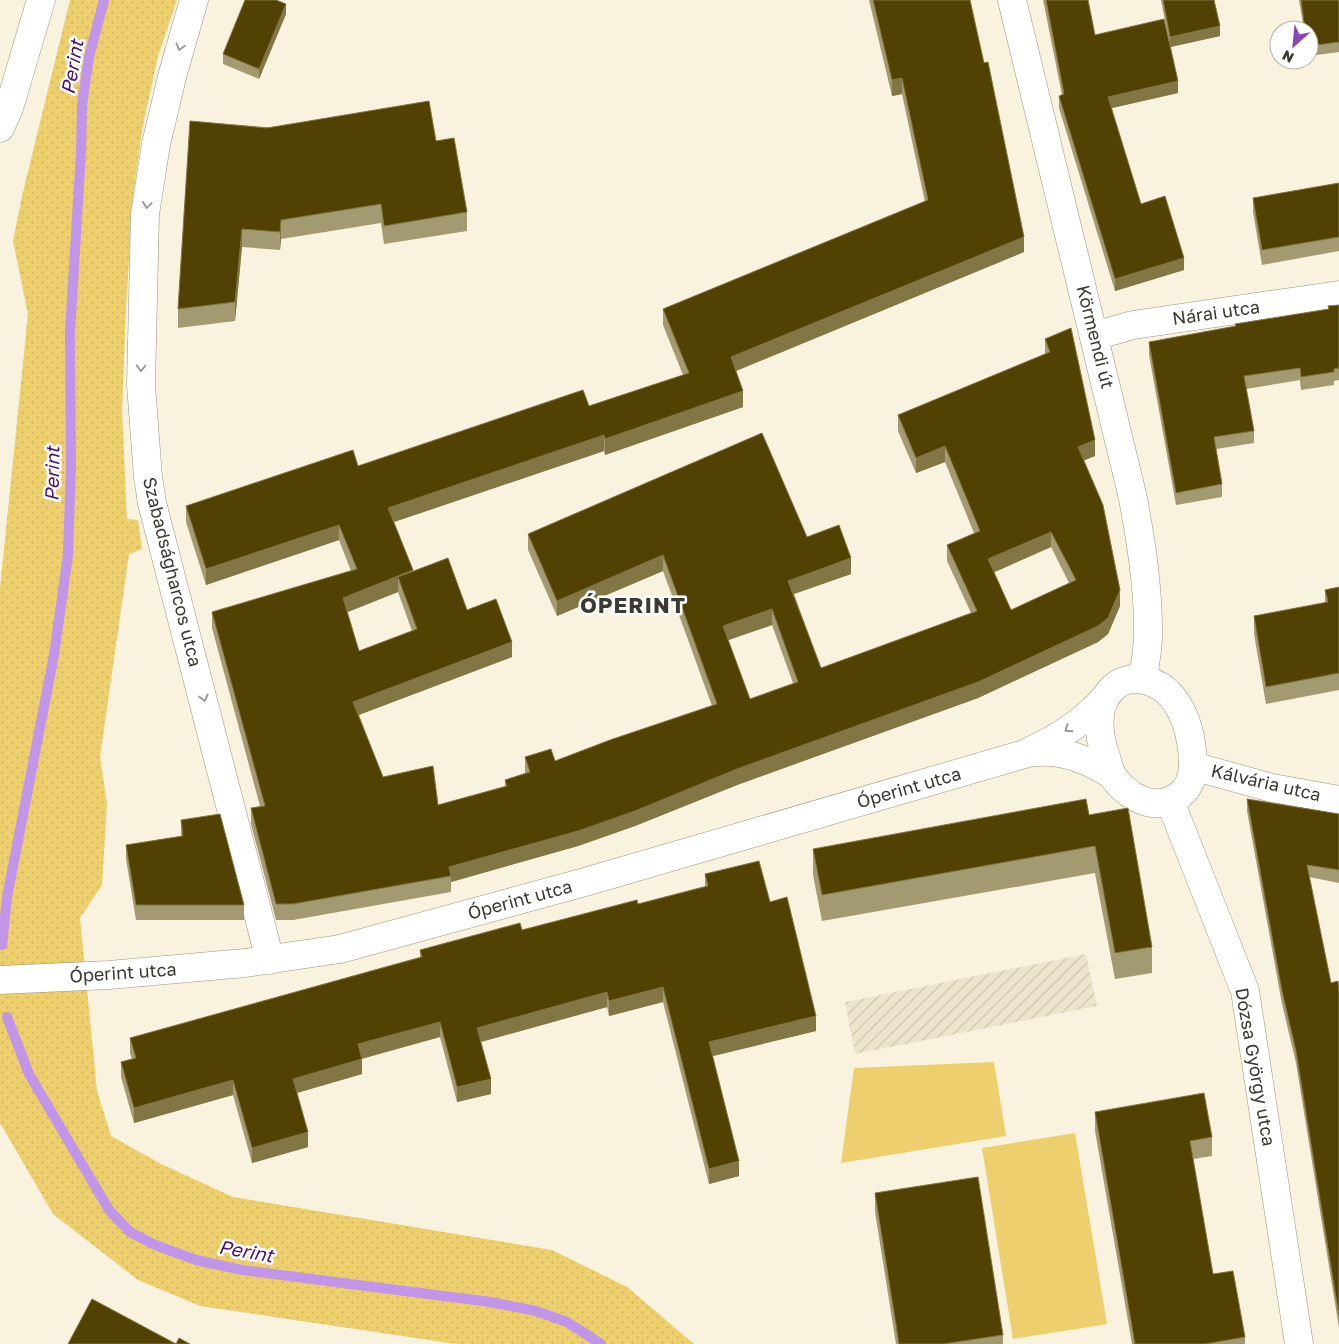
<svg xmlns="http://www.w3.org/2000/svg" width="1339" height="1344" viewBox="0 0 1339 1344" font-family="'Golos Text',sans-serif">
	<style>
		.industrial { fill: url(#industrial-furrows) }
		.green { fill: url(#green-dots) }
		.pitch { fill: #edcf6d }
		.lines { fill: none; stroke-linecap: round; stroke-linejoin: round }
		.stream { stroke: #c195e9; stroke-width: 10 }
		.minor-casing { stroke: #999482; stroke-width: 29 }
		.tertiary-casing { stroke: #999482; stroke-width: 29 }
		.minor { stroke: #fff; stroke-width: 28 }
		.tertiary { stroke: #fff; stroke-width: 28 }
		.wall { fill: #a49a71; fill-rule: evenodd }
		.shaded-wall { fill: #837645 }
		.building { fill: #514103; stroke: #837645; fill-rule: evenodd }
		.oneway { stroke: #9d9c98 }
		.labels { text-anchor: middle; stroke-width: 5; stroke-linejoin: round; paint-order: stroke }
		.street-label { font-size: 18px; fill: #3b3931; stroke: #fff }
		.water-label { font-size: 19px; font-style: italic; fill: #4c0c72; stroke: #fff }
		.district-label { font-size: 22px; font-weight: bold; letter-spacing: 1px; fill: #3b3931; stroke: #fff }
	</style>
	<defs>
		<pattern id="industrial-furrows" width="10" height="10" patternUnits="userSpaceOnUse" patternTransform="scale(1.25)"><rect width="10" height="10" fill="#ede5cb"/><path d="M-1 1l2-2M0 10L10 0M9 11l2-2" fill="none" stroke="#ccc5af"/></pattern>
		<pattern id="green-dots" width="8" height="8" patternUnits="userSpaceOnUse" patternTransform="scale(1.25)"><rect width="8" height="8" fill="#edcf6d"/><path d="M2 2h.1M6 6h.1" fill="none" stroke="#ccb25f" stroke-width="1.8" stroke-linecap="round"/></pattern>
	</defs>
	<rect width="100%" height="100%" fill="#f8f2df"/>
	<!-- industrial -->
	<polygon class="industrial" points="1086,954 1097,1006 855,1054 845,1002"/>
	<!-- green -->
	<polygon class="green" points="70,0 177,0 158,56 143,125 133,195 126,309 122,412 127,519 138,520 142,549 129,554 100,757 107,804 102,885 80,918 97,1091 111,1136 161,1164 233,1197 552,1250 627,1287 694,1344 456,1344 200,1306 138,1280 53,1214 0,1123 0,588 28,314 13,241 22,196"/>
	<!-- pitch -->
	<g class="pitch">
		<polygon points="994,1062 1006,1136 841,1163 854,1068"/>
		<polygon points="1075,1133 1107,1324 1013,1339 982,1148"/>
	</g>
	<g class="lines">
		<!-- stream -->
		<g class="stream">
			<polyline points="2,945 7,897 54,655 68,555 71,467 70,332 81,153 82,105 89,57 104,0"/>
			<polyline points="7,1017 29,1074 109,1210 130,1232 155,1245 196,1260 242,1270 490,1302 536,1311 567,1322 601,1344"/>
		</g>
		<!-- minor casing -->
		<g class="minor-casing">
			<g id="minor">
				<polyline points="194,0 173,73 156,144 145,214 141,385 148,477 152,503 270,960"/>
				<polyline points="0,128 9,108 41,0"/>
				<polyline points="1094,336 1133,325 1339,295"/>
				<polyline points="1193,766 1272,788 1339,800"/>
			</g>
		</g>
		<!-- tertiary casing -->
		<g class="tertiary-casing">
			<g id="tertiary">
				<path d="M1012 0 1132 494C1141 539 1148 584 1148 629 1149 645 1145 662 1143 679"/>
				<path d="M1132 679C1177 678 1192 726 1193 764 1193 778 1188 790 1177 797 1154 813 1126 796 1112 775 1109 770 1108 763 1106 757 1098 734 1093 701 1118 684 1122 681 1127 680 1132 679Z"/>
				<path d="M1030 751C1057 739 1084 721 1104 699"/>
				<polyline points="1170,801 1245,991 1299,1344"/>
				<path d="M0 980 109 975 245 963 340 949 585 882 1028 753C1058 748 1086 758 1112 775"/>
			</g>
		</g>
		<!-- minor -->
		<use href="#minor" class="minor"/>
		<!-- tertiary -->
		<use href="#tertiary" class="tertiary"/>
	</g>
	<!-- wall -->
	<g class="wall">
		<path d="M869 0H970L1024 252 736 371 743 407 605 455 604 451 394 522 413 571 467 610 512 657 359 715 383 777 438 805 505 787V780L525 773V757L555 761 712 706 663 571 557 616 528 550V534L807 537 851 574 794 594 821 668 971 613 947 561V545L974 533 945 462 916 473 898 431V415L1045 354V339L1095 456 1084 460 1120 606 1108 634 1098 642 978 698 737 785 635 826 578 846 451 882V892L293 920H276L251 824V808L260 806 212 628V612L351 571 339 540 206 585 186 522V506L358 466 589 406 683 375 663 325V309L925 202 902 94 892 96ZM1051 547 1069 583 1011 610 994 572ZM398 592 412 631 359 651 347 612ZM772 625 793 683 750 699 728 640Z"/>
		<polygon points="1043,0 1088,0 1095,35 1170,46 1161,0 1214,0 1220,36 1171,47 1178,93 1111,108 1141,204 1184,270 1115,291 1059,108 1059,96 1062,95"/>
		<polygon points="1299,0 1339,0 1339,52 1309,56 1309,30 1304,30"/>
		<polygon points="286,14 259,79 223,64 223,54"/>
		<polygon points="190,121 436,141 467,212 467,231 384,244 381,223 281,239 280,250 242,247 235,321 178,328 178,309"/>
		<polygon points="1339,183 1339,251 1262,265 1253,212 1253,198"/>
		<polygon points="1339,305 1339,380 1334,381 1334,385 1301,390 1300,380 1246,389 1254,431 1254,443 1216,449 1222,484 1222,497 1176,505 1149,355 1149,342 1328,310 1328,306"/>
		<polygon points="1339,587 1339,690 1266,704 1254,634 1254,616 1325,603 1325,590"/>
		<polygon points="1247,799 1339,814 1339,883 1309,877 1331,983 1339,993 1339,1328 1296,1063 1282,1004 1247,811"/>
		<polygon points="1089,815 1152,947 1152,973 1115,979 1095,873 822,921 813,875 813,849"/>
		<polygon points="181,820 244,905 244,920 136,920 126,859 126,845 181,836"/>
		<polygon points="705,874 770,902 816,1031 713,1056 739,1176 709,1184 663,1002 609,1016 607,1007 481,1042 491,1094 457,1102 440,1037 362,1058 362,1074 297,1093 308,1147 252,1163 233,1095 134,1123 121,1077 121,1062 132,1059 130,1053 130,1038 420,957 420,950 522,930 638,904 705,886"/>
		<polygon points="1095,1112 1212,1137 1212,1156 1193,1159 1213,1274 1245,1337 1245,1344 1132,1344 1095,1131"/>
		<polygon points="875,1193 1003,1335 1003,1344 896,1344 875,1212"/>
	</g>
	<!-- shaded-wall -->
	<g class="shaded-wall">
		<polygon points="286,4 286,14 259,79 259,69"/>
		<polygon points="1220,26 1220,36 1170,47 1170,37"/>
		<polygon points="902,78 902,94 892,96 892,80"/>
		<polygon points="1178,81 1178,93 1108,109 1108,97"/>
		<polygon points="281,220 281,239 280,250 280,232"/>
		<polygon points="242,229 242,247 235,321 235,302"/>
		<polygon points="1024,237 1024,252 731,373 731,357"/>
		<polygon points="1184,258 1184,270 1115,291 1115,279"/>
		<polygon points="743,391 743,407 605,455 605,439"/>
		<polygon points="604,435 604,451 388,524 388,508"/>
		<polygon points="1095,440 1095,456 1078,463 1078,447"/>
		<polygon points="945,446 945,462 916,473 916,458"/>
		<polygon points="339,525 339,540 206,585 206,569"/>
		<polygon points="1051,532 1051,547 988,575 988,559"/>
		<polygon points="663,555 663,571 557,616 557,601"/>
		<polygon points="851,558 851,574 788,596 788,581"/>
		<polygon points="413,570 413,586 398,577 398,592 343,614 343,598"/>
		<polygon points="1120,590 1120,606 1108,634 1098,642 978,698 737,785 635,826 578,846 451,882 451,876 449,867"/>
		<polygon points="772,609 772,625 723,642 723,626"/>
		<polygon points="512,642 512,657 353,717 353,702"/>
		<polygon points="663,987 663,1002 609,1016 609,1001"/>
		<polygon points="607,992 607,1007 477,1043 477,1028"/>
		<polygon points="816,1016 816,1031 709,1057 709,1042"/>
		<polygon points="440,1022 440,1037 358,1060 358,1044"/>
		<polygon points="362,1059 362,1074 293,1094 293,1079"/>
		<polygon points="491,1079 491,1094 457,1102 457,1087"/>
		<polygon points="233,1080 233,1095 134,1123 134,1108"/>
		<polygon points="308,1132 308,1147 252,1163 252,1148"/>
		<polygon points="739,1161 739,1176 709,1184 709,1169"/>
	</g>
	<!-- building -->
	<g class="building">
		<polygon points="245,0 276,0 286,4 259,69 223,54"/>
		<path d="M873 0H970L984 63 988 62 1024 237 731 357 743 391 605 439 604 435 388 508 413 570 343 598 359 651 417 629 398 577 448 558 467 610 496 599 512 642 353 702 383 777 433 766 438 805 507 786 505 780 530 772 525 757 551 749 555 761 610 740 717 704 663 555 557 601 528 534 762 433 807 537 839 525 851 558 788 581 821 668 977 611 947 545 980 531 945 446 916 458 898 415 1050 352 1045 339 1071 328 1095 440 1078 447 1103 505 1120 590 1108 618 1098 626 978 682 737 769 635 811 578 831 449 867 451 876 293 904H276L251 808 265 806 212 612 357 569 339 525 206 569 186 506 353 450 358 466 583 390 589 406 689 373 663 309 928 200 902 78 892 80ZM1051 532 1076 580 1011 610 988 559ZM772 609 798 682 750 699 723 626Z"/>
		<polygon points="1046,0 1088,0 1095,35 1164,19 1178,81 1108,97 1141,204 1165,196 1184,258 1115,279 1059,96 1064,94"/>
		<polygon points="1163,0 1214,0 1220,26 1170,37"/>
		<polygon points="1301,0 1339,0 1339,42 1309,46 1309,30 1305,30"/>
		<polygon points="429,101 436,141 454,138 467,212 384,226 381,204 281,220 280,232 242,229 235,302 178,309 190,121 267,128"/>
		<polygon points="1339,183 1339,237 1262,250 1253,198"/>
		<polygon points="1339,305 1339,368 1334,369 1334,372 1301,377 1300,368 1244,376 1254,431 1214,437 1222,484 1176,493 1149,342 1236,326 1235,324 1329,309 1328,306"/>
		<polygon points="1339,587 1339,673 1266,687 1254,616 1328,602 1325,590"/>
		<polygon points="1086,799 1089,815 1128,808 1152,947 1115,953 1095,846 822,895 813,849"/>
		<polygon points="1247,799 1339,814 1339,870 1307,865 1331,983 1338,981 1339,993 1339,1316 1296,1051 1282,991"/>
		<polygon points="220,814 244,905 136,905 126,845 183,836 181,820"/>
		<polygon points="759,861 770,902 787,897 816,1016 709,1042 739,1161 709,1169 663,987 609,1001 607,992 477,1028 491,1079 457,1087 440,1022 358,1044 362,1059 293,1079 308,1132 252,1148 233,1080 134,1108 121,1062 136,1058 130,1038 422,957 420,950 520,923 522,930 637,900 638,904 708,886 705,874"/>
		<polygon points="1204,1093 1212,1137 1190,1141 1213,1274 1233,1271 1245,1337 1205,1344 1135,1344 1095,1112"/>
		<polygon points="978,1177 1003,1335 943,1344 899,1344 875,1193"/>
		<polygon points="92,1299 176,1344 68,1344"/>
		<polygon points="179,1338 190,1344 176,1344"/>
	</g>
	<!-- one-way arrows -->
	<defs><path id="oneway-chevron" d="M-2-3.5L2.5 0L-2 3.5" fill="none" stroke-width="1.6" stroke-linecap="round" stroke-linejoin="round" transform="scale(1.25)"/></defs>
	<g class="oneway">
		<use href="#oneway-chevron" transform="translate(180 47) rotate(106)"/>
		<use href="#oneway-chevron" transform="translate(147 205) rotate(98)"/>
		<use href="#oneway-chevron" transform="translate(141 368) rotate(91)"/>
		<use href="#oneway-chevron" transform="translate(204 698) rotate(76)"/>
		<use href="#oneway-chevron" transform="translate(1068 729) rotate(145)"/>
	</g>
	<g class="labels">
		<!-- street labels -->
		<g class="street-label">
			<text transform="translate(1216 313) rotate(-8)" y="6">Nárai utca</text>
			<text transform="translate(1095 337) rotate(76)" y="6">Körmendi út</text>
			<text transform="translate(172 572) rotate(76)" y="6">Szabadságharcos utca</text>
			<text transform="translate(1266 783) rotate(13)" y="6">Kálvária utca</text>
			<text transform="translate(909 788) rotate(-16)" y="6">Óperint utca</text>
			<text transform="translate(520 900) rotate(-15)" y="6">Óperint utca</text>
			<text transform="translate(123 973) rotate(-4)" y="6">Óperint utca</text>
			<text transform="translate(1255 1067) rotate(80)" y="6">Dózsa György utca</text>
		</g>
		<!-- water labels -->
		<g class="water-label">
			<text transform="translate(72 67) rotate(-80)" y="7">Perint</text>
			<text transform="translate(52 474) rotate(-89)" y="7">Perint</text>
			<text transform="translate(246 1251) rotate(10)" y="7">Perint</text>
		</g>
		<!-- district labels -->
		<g class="district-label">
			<text x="633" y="613">ÓPERINT</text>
		</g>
	</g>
	<!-- north arrow -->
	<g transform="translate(1294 45) rotate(207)"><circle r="24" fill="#ffffff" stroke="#b1b0ad"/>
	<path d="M0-4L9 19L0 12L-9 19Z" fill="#8946ba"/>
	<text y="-8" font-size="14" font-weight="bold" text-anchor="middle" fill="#3b3931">N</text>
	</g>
</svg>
